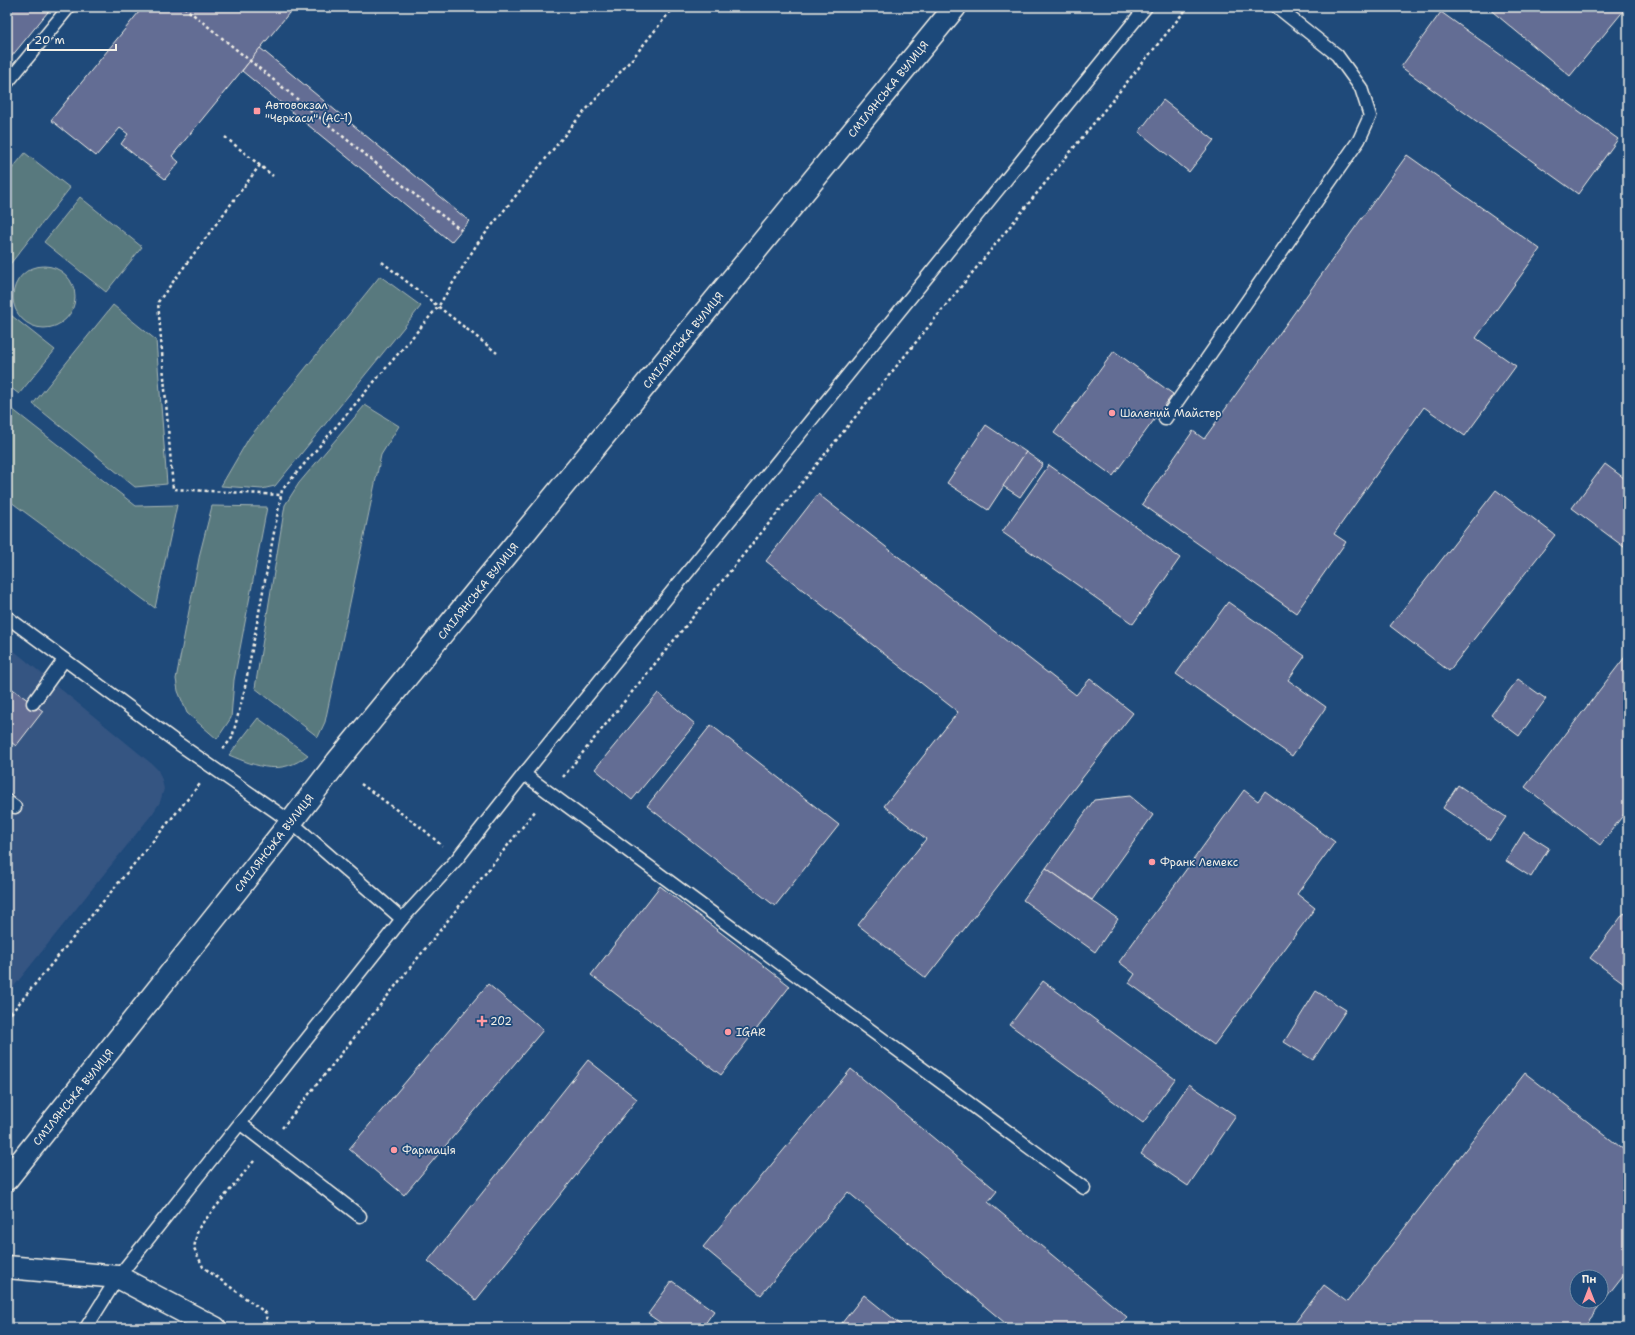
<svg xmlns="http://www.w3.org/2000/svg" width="1635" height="1335" viewBox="0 0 1635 1335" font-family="'Shantell Sans',sans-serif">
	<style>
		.built { fill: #345482 }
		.green { fill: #59797e; stroke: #a6b5b3 }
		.building { fill: #646d94; stroke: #f4f1e8; fill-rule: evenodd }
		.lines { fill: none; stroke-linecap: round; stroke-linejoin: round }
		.service-casing { stroke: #f4f1e8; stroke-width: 15 }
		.minor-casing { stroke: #f4f1e8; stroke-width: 25 }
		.primary-casing { stroke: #f4f1e8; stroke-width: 25 }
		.path { stroke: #f4f1e8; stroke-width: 2.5; stroke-dasharray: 3 3; stroke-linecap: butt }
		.service { stroke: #1f4a7a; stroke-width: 12 }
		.minor { stroke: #1f4a7a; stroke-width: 22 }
		.primary { stroke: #1f4a7a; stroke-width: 22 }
		.poi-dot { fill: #ff9aa2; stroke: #1f4a7a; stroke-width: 1.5 }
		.labels { text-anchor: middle; stroke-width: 3.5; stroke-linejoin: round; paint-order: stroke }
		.street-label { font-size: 11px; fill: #f4f1e8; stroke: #1f4a7a }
		.poi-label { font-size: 11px; fill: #f4f1e8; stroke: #1f4a7a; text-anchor: start }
	</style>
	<rect width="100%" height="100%" fill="#1f4a7a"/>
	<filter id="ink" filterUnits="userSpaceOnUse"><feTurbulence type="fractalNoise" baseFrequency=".025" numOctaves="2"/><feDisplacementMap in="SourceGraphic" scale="8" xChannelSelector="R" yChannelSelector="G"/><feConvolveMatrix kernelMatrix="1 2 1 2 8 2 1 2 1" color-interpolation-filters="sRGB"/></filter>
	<g filter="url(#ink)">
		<!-- built -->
		<polygon class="built" points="7,645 152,764 158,770 162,780 164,789 160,802 153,813 7,995"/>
		<!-- green -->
		<g class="green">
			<polygon points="25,153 70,188 7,268 7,175"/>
			<polygon points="80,197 142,247 106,292 44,242"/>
			<circle cx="44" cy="297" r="31"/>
			<polygon points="380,276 421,306 275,486 262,489 221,486 249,438"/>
			<polygon points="113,305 156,340 167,484 135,487 33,404"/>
			<polygon points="7,312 55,350 19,394 7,385"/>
			<polygon points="7,405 136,506 177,505 155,608 7,499"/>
			<polygon points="365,405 399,426 381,455 325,722 318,737 255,688 285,505 299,483"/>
			<polygon points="212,506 267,507 234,680 231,718 217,739 187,713 178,691 176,679 200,553"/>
			<path d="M258 718 308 755C282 776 257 767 229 755Z"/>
		</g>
		<!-- building -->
		<g class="building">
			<polygon points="7,7 52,7 7,62"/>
			<polygon points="143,7 294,7 172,156 179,162 165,179 121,144 128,134 120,128 96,156 51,120"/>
			<polygon points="1487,7 1623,7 1625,9 1570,76"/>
			<polygon points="1441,12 1618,139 1578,194 1401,67"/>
			<polygon points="260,48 469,221 451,242 242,71"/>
			<polygon points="1163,100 1214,140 1189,172 1139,132"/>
			<polygon points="1407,155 1540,249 1476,338 1516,366 1465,436 1424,407 1334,534 1346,542 1296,613 1142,504 1193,431 1204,439"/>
			<polygon points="1114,351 1173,394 1113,476 1054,433"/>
			<polygon points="986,425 1026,452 988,510 947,483"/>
			<polygon points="1026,452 1043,464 1020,497 1003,486"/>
			<polygon points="1605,464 1628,481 1628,550 1572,508"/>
			<polygon points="1049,465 1180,558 1133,624 1002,532"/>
			<polygon points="1496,490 1555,535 1449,671 1390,626"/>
			<polygon points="818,494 1076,695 1090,679 1133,713 926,978 858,925 926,839 884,806 958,712 766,561"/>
			<polygon points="1228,602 1305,656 1288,680 1326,707 1292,756 1176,674"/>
			<polygon points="1628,653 1628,809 1600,845 1525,787"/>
			<polygon points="1518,679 1546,699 1519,736 1491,715"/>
			<polygon points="7,685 43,711 16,746 7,739"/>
			<polygon points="658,693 695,724 632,800 595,769"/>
			<polygon points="711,725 839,825 775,906 647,806"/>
			<polygon points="1458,785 1506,817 1490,840 1443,808"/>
			<polygon points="1244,790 1258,801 1265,791 1335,842 1297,894 1315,908 1214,1045 1129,983 1135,974 1119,962"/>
			<polygon points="1130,796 1153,815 1092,900 1046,868 1094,800"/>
			<polygon points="1524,832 1549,848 1531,877 1506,861"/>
			<polygon points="1046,868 1118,919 1095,952 1023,900"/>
			<polygon points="660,886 790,986 721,1075 591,975"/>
			<polygon points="1624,913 1628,916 1628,986 1590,958"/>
			<polygon points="1043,981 1175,1079 1143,1123 1010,1025"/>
			<polygon points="488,984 543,1030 404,1195 349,1149"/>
			<polygon points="1316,991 1346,1010 1313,1060 1284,1042"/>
			<polygon points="588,1060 637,1099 476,1300 428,1261"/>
			<polygon points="851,1069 997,1191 988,1202 1127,1317 1118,1328 1011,1328 848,1192 761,1295 703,1247"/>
			<path d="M1525 1073 1628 1153V1269L1582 1328H1291L1324 1285 1347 1302ZM1577 1277H1601V1301H1577Z"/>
			<polygon points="1189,1084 1236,1116 1188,1186 1141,1154"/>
			<polygon points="672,1281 714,1311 702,1328 668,1328 648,1314"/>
			<polygon points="864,1295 905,1328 838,1328"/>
		</g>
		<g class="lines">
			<!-- service casing -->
			<g class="service-casing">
				<g id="service">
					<polyline points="7,83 69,7"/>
					<polyline points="1165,419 1359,140 1370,116 1361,88 1337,55 1277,7"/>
					<polyline points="7,617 179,744 291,822 402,919"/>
					<polyline points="33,703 64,660"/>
					<polyline points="524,774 1084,1188"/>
					<polyline points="7,801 15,807"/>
					<polyline points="241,1124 360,1216"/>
					<polyline points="86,1328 118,1277 402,919 457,859 524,774 1146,7"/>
				</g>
			</g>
			<!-- minor casing -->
			<g class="minor-casing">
				<polyline id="minor" points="7,1267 118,1277 215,1328"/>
			</g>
			<!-- primary casing -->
			<g class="primary-casing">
				<polyline id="primary" points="7,1179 291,822 337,762 955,7"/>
			</g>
			<!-- path -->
			<g class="path">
				<polyline points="184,7 410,191 461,230"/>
				<polyline points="225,137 273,176"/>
				<polyline points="260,165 158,302 173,489 281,495"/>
				<polyline points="382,262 497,353"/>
				<polyline points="223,749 232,738 244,692 282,490 438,307 477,244 576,121 632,59 669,13 678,7"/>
				<polyline points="563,777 1188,7"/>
				<polyline points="361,784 423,829 442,846"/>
				<polyline points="7,1018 200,784"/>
				<polyline points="282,1128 536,810"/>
				<polyline points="254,1161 200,1226 197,1233 194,1248 203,1267 266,1313 267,1328"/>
			</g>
			<!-- service -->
			<use href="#service" class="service"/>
			<!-- minor -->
			<use href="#minor" class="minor"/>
			<!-- primary -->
			<use href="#primary" class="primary"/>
		</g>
	</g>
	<!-- markers -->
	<g class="poi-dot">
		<rect x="253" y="107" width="8" height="8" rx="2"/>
		<circle cx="1112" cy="413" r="4"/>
		<circle cx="1152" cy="862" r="4"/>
		<path d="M480 1015h4v4h4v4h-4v4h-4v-4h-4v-4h4z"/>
		<circle cx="728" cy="1032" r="4"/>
		<circle cx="394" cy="1150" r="4"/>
	</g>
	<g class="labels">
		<!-- street labels -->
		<g class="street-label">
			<text transform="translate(888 89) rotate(-51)" y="4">СМІЛЯНСЬКА ВУЛИЦЯ</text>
			<text transform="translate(683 340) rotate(-51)" y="4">СМІЛЯНСЬКА ВУЛИЦЯ</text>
			<text transform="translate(478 591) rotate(-51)" y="4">СМІЛЯНСЬКА ВУЛИЦЯ</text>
			<text transform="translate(274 843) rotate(-52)" y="4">СМІЛЯНСЬКА ВУЛИЦЯ</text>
			<text transform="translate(73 1097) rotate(-51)" y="4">СМІЛЯНСЬКА ВУЛИЦЯ</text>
		</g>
		<!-- poi labels -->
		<g class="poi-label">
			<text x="265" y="109">Автовокзал<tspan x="265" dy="13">"Черкаси" (АС-1)</tspan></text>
			<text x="1120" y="417">Шалений Майстер</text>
			<text x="1160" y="866">Франк Лемекс</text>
			<text x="490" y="1025">202</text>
			<text x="736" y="1036">IGAR</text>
			<text x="402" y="1154">Фармація</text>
		</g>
	</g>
	<!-- margin -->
	<rect width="1635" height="1335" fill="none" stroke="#1f4a7a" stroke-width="24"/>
	<rect x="12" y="12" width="1611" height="1311" fill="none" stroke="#f4f1e8" stroke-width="1.5" filter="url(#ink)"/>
	<!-- north arrow -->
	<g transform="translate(1589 1289)"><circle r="19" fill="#1f4a7a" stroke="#748da6"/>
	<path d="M0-3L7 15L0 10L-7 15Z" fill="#ff9aa2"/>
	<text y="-6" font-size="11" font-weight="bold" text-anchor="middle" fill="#f4f1e8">Пн</text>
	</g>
	<!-- scale -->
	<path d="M28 44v6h88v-6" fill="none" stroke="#f4f1e8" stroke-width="2"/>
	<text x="34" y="44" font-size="12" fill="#f4f1e8" stroke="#1f4a7a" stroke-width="3" paint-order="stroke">20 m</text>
</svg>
